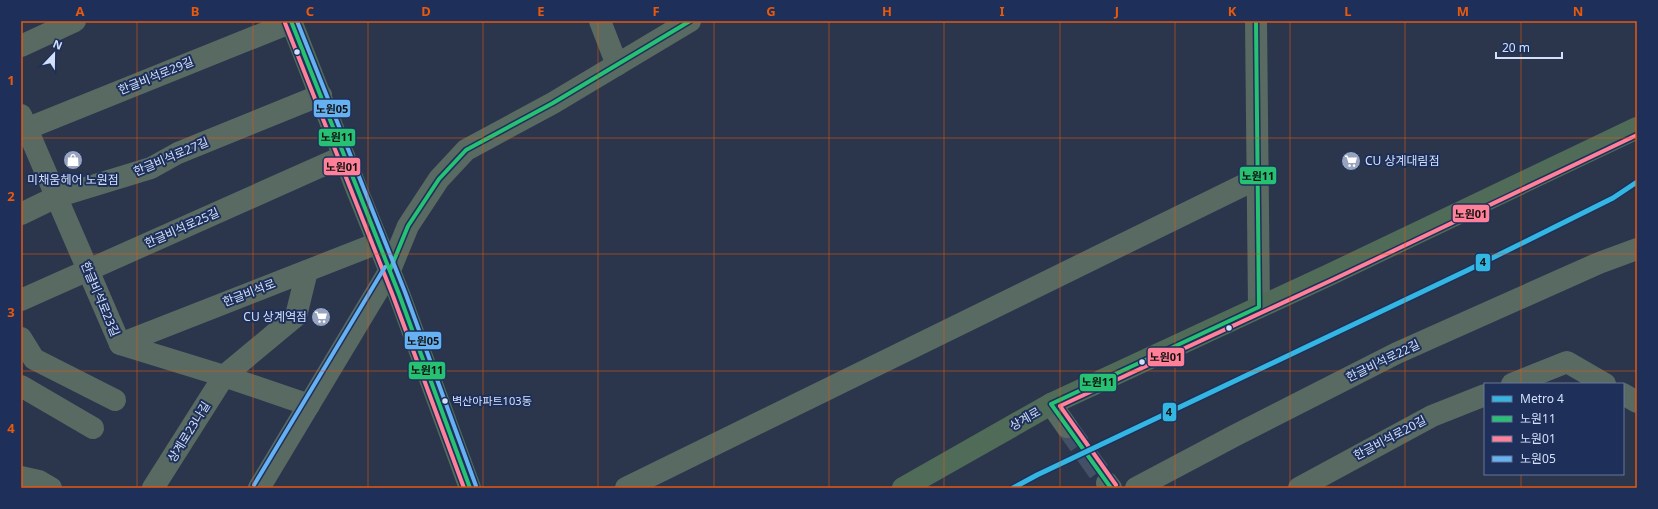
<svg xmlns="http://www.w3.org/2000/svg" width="1658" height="509" viewBox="0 0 1658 509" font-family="'Noto Sans','Noto Sans KR',sans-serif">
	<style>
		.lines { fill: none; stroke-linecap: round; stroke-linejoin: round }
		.minor-tunnel { stroke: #445066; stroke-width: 22; stroke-dasharray: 22 11; stroke-linecap: butt }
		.minor { stroke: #596a62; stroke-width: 22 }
		.major { stroke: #506c58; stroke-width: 22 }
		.bus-1-casing { stroke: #1e305a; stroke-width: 7 }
		.bus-2-casing { stroke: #1e305a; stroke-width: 7 }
		.bus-3-casing { stroke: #1e305a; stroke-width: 7 }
		.bus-1 { stroke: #26c172; stroke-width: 4 }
		.bus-2 { stroke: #ff8098; stroke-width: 4 }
		.bus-3 { stroke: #66b1f2; stroke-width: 4 }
		.metro-1-casing { stroke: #1e305a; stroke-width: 8 }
		.metro-1 { stroke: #33b6e2; stroke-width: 5 }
		.grid { fill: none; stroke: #e8590c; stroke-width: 1; stroke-opacity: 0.55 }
		.bus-dot { fill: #d3e0fb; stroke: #1e305a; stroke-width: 1.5 }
		.labels { text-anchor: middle; stroke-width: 4; stroke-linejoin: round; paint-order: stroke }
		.bus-label { font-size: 11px; fill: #d3e0fb; stroke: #1e305a; text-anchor: start }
		.street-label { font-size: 12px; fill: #d3e0fb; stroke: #1e305a }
		.poi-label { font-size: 12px; fill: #d3e0fb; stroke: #1e305a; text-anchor: start }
		.line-badge { stroke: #1e305a; stroke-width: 1.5 }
		.pale-badge-label { font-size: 11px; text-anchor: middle; font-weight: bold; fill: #111 }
		.neatline { fill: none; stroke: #e8590c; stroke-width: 1.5 }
		.grid-label { font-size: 13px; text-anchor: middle; font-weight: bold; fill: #e8590c }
	</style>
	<rect width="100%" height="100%" fill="#2b364c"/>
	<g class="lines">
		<!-- minor-tunnel -->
		<polyline class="minor-tunnel" points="1067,427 1107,483"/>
		<!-- minor -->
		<g class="minor">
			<polyline points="600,21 617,65"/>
			<polyline points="1256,21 1259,307"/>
			<polyline points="21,46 75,21"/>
			<polyline points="21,115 120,344 224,376 309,405"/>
			<polyline points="21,131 292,22"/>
			<polyline points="21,214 56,197 151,168 178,153 321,95"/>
			<polyline points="21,300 344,156"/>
			<polyline points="21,338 34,359 115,400"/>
			<polyline points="120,344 378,243"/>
			<polyline points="1512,384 1567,362 1605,384"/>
			<polyline points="21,386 93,428"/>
			<polyline points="1623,394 1637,402"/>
			<polyline points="1051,404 1067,427"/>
			<polyline points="21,477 39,481 51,488"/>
			<polyline points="1107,483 1111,488"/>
			<polyline points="153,488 224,376 296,316 307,271"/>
			<polyline points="259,488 390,270 408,226 439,179 466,150 553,103 690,21"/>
			<polyline points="626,488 1258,178"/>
			<polyline points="1136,488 1234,436 1397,353 1599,263 1637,249"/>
			<polyline points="1299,488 1432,416 1485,395"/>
		</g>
		<!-- major -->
		<g class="major">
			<polyline points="291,21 357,190 399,294 470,488"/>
			<polyline points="903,488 1051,404 1329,275 1637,128"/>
		</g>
		<!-- bus-1 casing -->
		<g class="bus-1-casing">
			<g id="bus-1">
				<polyline points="291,21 399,294 470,488"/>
				<polyline points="390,270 408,226 439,179 466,150 553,103 690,21"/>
				<polyline points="1111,488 1051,404 1259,307 1256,21"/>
			</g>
		</g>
		<!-- bus-2 casing -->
		<g class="bus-2-casing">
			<g id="bus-2">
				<polyline points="285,23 393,296 464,488"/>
				<polyline points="1116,485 1060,406 1332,280 1637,135"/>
			</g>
		</g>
		<!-- bus-3 casing -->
		<g class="bus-3-casing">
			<g id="bus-3">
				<polyline points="297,21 405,292 476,486"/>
				<polyline points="254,485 385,267"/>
			</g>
		</g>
		<!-- bus-1 -->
		<use href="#bus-1" class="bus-1"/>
		<!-- bus-2 -->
		<use href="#bus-2" class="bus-2"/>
		<!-- bus-3 -->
		<use href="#bus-3" class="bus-3"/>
		<!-- metro-1 casing -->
		<g class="metro-1-casing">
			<polyline id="metro-1" points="1013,488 1037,475 1468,270 1613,198 1637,182"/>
		</g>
		<!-- metro-1 -->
		<use href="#metro-1" class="metro-1"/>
	</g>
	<!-- grid -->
	<path class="grid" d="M137 21V488M253 21V488M368 21V488M483 21V488M598 21V488M714 21V488M829 21V488M944 21V488M1060 21V488M1175 21V488M1290 21V488M1405 21V488M1521 21V384M21 138H1637M21 254H1637M21 371H1637M1521 474V488"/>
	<!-- icons -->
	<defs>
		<g id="shop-disc" transform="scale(1)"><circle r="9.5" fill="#98a4be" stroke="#1e305a"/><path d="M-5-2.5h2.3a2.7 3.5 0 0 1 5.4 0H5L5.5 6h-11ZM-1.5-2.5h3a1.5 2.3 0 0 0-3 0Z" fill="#fff"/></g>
		<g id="supermarket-disc" transform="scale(1)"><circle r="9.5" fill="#98a4be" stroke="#1e305a"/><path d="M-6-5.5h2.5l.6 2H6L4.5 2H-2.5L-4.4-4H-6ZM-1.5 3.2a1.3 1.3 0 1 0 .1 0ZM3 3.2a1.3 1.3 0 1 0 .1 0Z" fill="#fff"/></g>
	</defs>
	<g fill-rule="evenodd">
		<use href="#shop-disc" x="73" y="160"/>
		<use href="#supermarket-disc" x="1351" y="161"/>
		<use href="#supermarket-disc" x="321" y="317"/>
	</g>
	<!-- markers -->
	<g class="bus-dot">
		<circle cx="297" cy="52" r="3.5"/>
		<circle cx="1229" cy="328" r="3.5"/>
		<circle cx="1142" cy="362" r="3.5"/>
		<circle cx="445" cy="401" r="3.5"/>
	</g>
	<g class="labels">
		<!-- bus labels -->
		<g class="bus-label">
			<text x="452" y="405">벽산아파트103동</text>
		</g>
		<!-- street labels -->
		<g class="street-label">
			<text transform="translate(156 76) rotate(-22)" y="4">한글비석로29길</text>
			<text transform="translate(171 157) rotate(-23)" y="4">한글비석로27길</text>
			<text transform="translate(182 228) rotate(-24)" y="4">한글비석로25길</text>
			<text transform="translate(249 293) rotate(-21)" y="4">한글비석로</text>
			<text transform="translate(100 299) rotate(67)" y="4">한글비석로23길</text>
			<text transform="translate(1383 361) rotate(-26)" y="4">한글비석로22길</text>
			<text transform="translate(1025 419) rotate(-30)" y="4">상계로</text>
			<text transform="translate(189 432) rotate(-58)" y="4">상계로23나길</text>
			<text transform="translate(1390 438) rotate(-28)" y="4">한글비석로20길</text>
		</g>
		<!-- poi labels -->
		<g class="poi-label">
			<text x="1365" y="165">CU 상계대림점</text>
			<text x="73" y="184" text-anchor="middle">미채움헤어 노원점</text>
			<text x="307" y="321" text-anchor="end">CU 상계역점</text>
		</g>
	</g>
	<g class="line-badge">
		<rect x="313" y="99" width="38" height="19" rx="4" fill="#66b1f2"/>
		<rect x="318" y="128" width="38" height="19" rx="4" fill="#26c172"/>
		<rect x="323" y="157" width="38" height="19" rx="4" fill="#ff8098"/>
		<rect x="1239" y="166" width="38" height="19" rx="4" fill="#26c172"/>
		<rect x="1452" y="204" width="38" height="19" rx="4" fill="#ff8098"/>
		<rect x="1475" y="253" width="16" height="19" rx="4" fill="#33b6e2"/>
		<rect x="404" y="331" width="38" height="19" rx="4" fill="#66b1f2"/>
		<rect x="1147" y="347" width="38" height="20" rx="4" fill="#ff8098"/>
		<rect x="408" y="361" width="38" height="19" rx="4" fill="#26c172"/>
		<rect x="1079" y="373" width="38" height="19" rx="4" fill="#26c172"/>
		<rect x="1162" y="402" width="15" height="20" rx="4" fill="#33b6e2"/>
	</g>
	<g class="pale-badge-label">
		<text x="332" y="113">노원05</text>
		<text x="337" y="141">노원11</text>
		<text x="342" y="171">노원01</text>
		<text x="1258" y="180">노원11</text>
		<text x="1471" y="218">노원01</text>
		<text x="1483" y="266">4</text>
		<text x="423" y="345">노원05</text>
		<text x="1166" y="361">노원01</text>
		<text x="427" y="374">노원11</text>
		<text x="1098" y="386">노원11</text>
		<text x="1169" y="416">4</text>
	</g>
	<!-- border -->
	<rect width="1658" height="509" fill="none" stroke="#1e305a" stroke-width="44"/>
	<!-- legend -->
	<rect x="1484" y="383" width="140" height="92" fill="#1e305a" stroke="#66769a"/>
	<rect x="1492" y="396" width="20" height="6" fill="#33b6e2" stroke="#66769a"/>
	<text x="1520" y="403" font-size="12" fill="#d3e0fb">Metro 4</text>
	<rect x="1492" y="416" width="20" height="6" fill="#26c172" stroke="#66769a"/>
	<text x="1520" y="423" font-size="12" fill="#d3e0fb">노원11</text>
	<rect x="1492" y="436" width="20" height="6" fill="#ff8098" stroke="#66769a"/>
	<text x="1520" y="443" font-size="12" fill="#d3e0fb">노원01</text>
	<rect x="1492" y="456" width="20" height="6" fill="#66b1f2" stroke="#66769a"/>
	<text x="1520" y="463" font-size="12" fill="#d3e0fb">노원05</text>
	<!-- north arrow -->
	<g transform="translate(54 54) rotate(22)" stroke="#1e305a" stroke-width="3" paint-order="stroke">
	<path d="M0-3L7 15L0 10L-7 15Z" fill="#d3e0fb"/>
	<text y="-6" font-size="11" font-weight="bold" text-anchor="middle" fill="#d3e0fb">N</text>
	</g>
	<!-- scale -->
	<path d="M1496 52v6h66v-6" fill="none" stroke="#d3e0fb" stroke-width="2"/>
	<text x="1502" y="52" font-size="12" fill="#d3e0fb" stroke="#1e305a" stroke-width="3" paint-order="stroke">20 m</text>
	<rect x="22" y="22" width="1614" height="465" class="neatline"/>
	<g class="grid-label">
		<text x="80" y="16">A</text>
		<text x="195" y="16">B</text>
		<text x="310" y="16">C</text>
		<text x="426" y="16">D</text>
		<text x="541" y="16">E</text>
		<text x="656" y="16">F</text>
		<text x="771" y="16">G</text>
		<text x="887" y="16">H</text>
		<text x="1002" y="16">I</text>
		<text x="1117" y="16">J</text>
		<text x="1232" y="16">K</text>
		<text x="1348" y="16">L</text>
		<text x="1463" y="16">M</text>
		<text x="1578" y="16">N</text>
		<text x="11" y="85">1</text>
		<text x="11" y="201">2</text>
		<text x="11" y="317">3</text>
		<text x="11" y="433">4</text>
	</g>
</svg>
